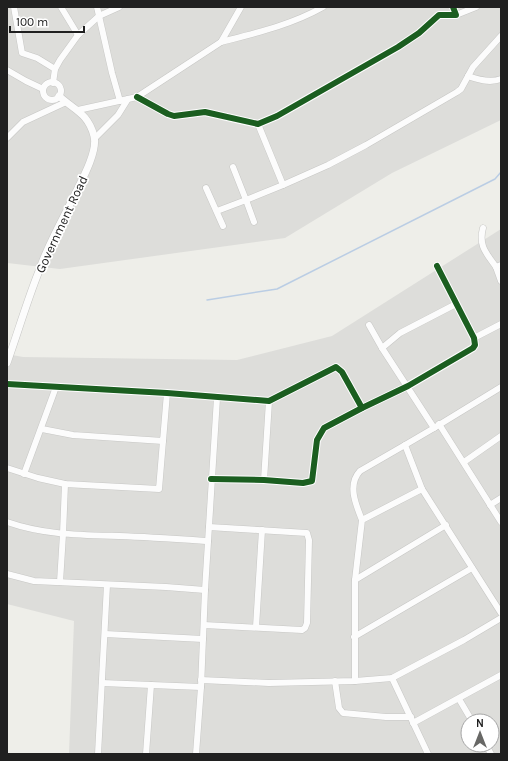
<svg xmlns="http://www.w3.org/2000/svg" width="508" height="761" viewBox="0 0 508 761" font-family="Karla,sans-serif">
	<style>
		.residential { fill: #ddddda; fill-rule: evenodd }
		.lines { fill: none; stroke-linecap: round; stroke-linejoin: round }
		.stream { stroke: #bacde4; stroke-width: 1.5 }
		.minor-casing { stroke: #c7c7c5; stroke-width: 7 }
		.tertiary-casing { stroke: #c7c7c5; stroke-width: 8 }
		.minor { stroke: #fcfcfc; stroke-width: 6 }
		.tertiary { stroke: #fcfcfc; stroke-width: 7 }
		.cycleway-casing { stroke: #fff; stroke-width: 8 }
		.cycleway { stroke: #1b5e20; stroke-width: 6 }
		.labels { text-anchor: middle; stroke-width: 3.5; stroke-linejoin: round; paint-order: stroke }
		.street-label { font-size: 13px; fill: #202020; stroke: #fff }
	</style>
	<rect width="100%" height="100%" fill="#eeeee9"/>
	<!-- residential -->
	<g class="residential">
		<polygon points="7,7 501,7 501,120 392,173 285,238 60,269 7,263"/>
		<path d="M501 229V754H69L74 621 7 604V354L23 357 237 360 332 336ZM468 721H492V745H468Z"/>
	</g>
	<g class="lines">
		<!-- stream -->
		<polyline class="stream" points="207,300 277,289 495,179 501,172"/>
		<!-- minor casing -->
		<g class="minor-casing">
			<g id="minor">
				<polyline points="14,7 22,53 37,58 55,69"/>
				<polyline points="61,7 78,35"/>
				<polyline points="97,7 112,73 120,101"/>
				<polyline points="456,15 476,7"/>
				<path d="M221 42C256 33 291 25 323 7"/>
				<polyline points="7,70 26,81 43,89"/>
				<path d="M468 76C479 80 490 83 501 79"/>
				<circle cx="52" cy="91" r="9"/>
				<polyline points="53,83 55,69 60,60 78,35 99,16 119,7"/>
				<polyline points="137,97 168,114 174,116 205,112 258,124 277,116 398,47 419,33 439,15 456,15 453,7"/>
				<polyline points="78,110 137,97 221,42 241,7"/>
				<polyline points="258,124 283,185"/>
				<polyline points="7,138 23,122 66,102"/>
				<polyline points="95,138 118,115 128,99"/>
				<polyline points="233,167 246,200 283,185 328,165 366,145 457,92 461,89 473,67 501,36"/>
				<polyline points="206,188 223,226"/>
				<polyline points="217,211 246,200 254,222"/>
				<path d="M483 228C478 246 487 254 496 267"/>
				<polyline points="501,265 496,267 501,281"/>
				<polyline points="369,325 382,348 434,428 501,387"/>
				<polyline points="474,338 501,324"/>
				<polyline points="382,348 400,333 456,304"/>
				<polyline points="7,384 167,393 269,401 336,367 342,372 362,408"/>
				<polyline points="439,424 501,522"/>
				<polyline points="434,428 405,445 422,489 501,613"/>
				<polyline points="42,429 73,435 163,441 167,393"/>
				<polyline points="464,462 501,436"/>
				<polyline points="7,468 38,478 65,484 159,489 163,441"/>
				<polyline points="24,474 56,387"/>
				<polyline points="211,479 264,480 303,483 312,481 317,440 324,428 362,408 408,386 473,348 475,345 474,338 437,266"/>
				<polyline points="264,480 269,401"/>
				<polyline points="490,505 501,498"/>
				<path d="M362 520C356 505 347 485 360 471L405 445"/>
				<path d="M7 522C44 535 80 535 119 536 149 537 178 539 208 541"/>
				<polyline points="7,574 34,581 166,587 205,590"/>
				<polyline points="355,580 446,525"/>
				<polyline points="60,582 63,534 65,484"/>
				<polyline points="204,625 302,630 305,628 307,623 309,540 307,533 209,527"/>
				<polyline points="256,627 262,530"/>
				<polyline points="105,634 203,639"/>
				<polyline points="354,637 472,568"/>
				<polyline points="392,678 428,754"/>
				<polyline points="201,680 269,683 355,681 392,678 464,640 501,618"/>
				<polyline points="335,681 339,708 343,713 386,717 411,717"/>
				<polyline points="355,681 355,580 362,520 422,489"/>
				<polyline points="102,683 201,687"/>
				<polyline points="459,699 472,721"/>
				<polyline points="413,723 501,675"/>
				<polyline points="486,745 491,754"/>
				<polyline points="98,754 107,585"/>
				<polyline points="146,754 151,685"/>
				<polyline points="196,754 201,687 205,590 217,398"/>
			</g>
		</g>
		<!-- tertiary casing -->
		<g class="tertiary-casing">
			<path id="tertiary" d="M7 363C18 332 27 301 39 271 48 244 63 219 75 194 82 180 98 151 94 136 88 113 74 110 59 96"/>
		</g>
		<!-- minor -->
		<use href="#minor" class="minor"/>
		<!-- tertiary -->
		<use href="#tertiary" class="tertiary"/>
		<!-- cycleway casing -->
		<g class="cycleway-casing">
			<g id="cycleway">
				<polyline points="137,97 168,114 174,116 205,112 258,124 277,116 398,47 419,33 439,15 456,15 453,7"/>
				<polyline points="7,384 167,393 269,401 336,367 342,372 362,408"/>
				<polyline points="211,479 264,480 303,483 312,481 317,440 324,428 362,408 408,386 473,348 475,345 474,338 437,266"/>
			</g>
		</g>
		<!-- cycleway -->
		<use href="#cycleway" class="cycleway"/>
	</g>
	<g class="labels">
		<!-- street labels -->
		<g class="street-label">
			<text transform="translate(61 224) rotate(-65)" y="5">Government Road</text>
		</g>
	</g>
	<!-- border -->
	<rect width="508" height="761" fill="none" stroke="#202020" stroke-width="16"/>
	<!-- north arrow -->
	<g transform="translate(480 733)"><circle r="19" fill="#ffffff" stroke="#a6a6a6"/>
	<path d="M0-3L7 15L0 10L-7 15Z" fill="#686866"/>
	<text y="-6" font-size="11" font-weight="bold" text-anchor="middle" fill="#202020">N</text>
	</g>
	<!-- scale -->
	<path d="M10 26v6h74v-6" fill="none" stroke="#202020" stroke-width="2"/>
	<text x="16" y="26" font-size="12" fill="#202020" stroke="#ffffff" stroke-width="3" paint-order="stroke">100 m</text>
</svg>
